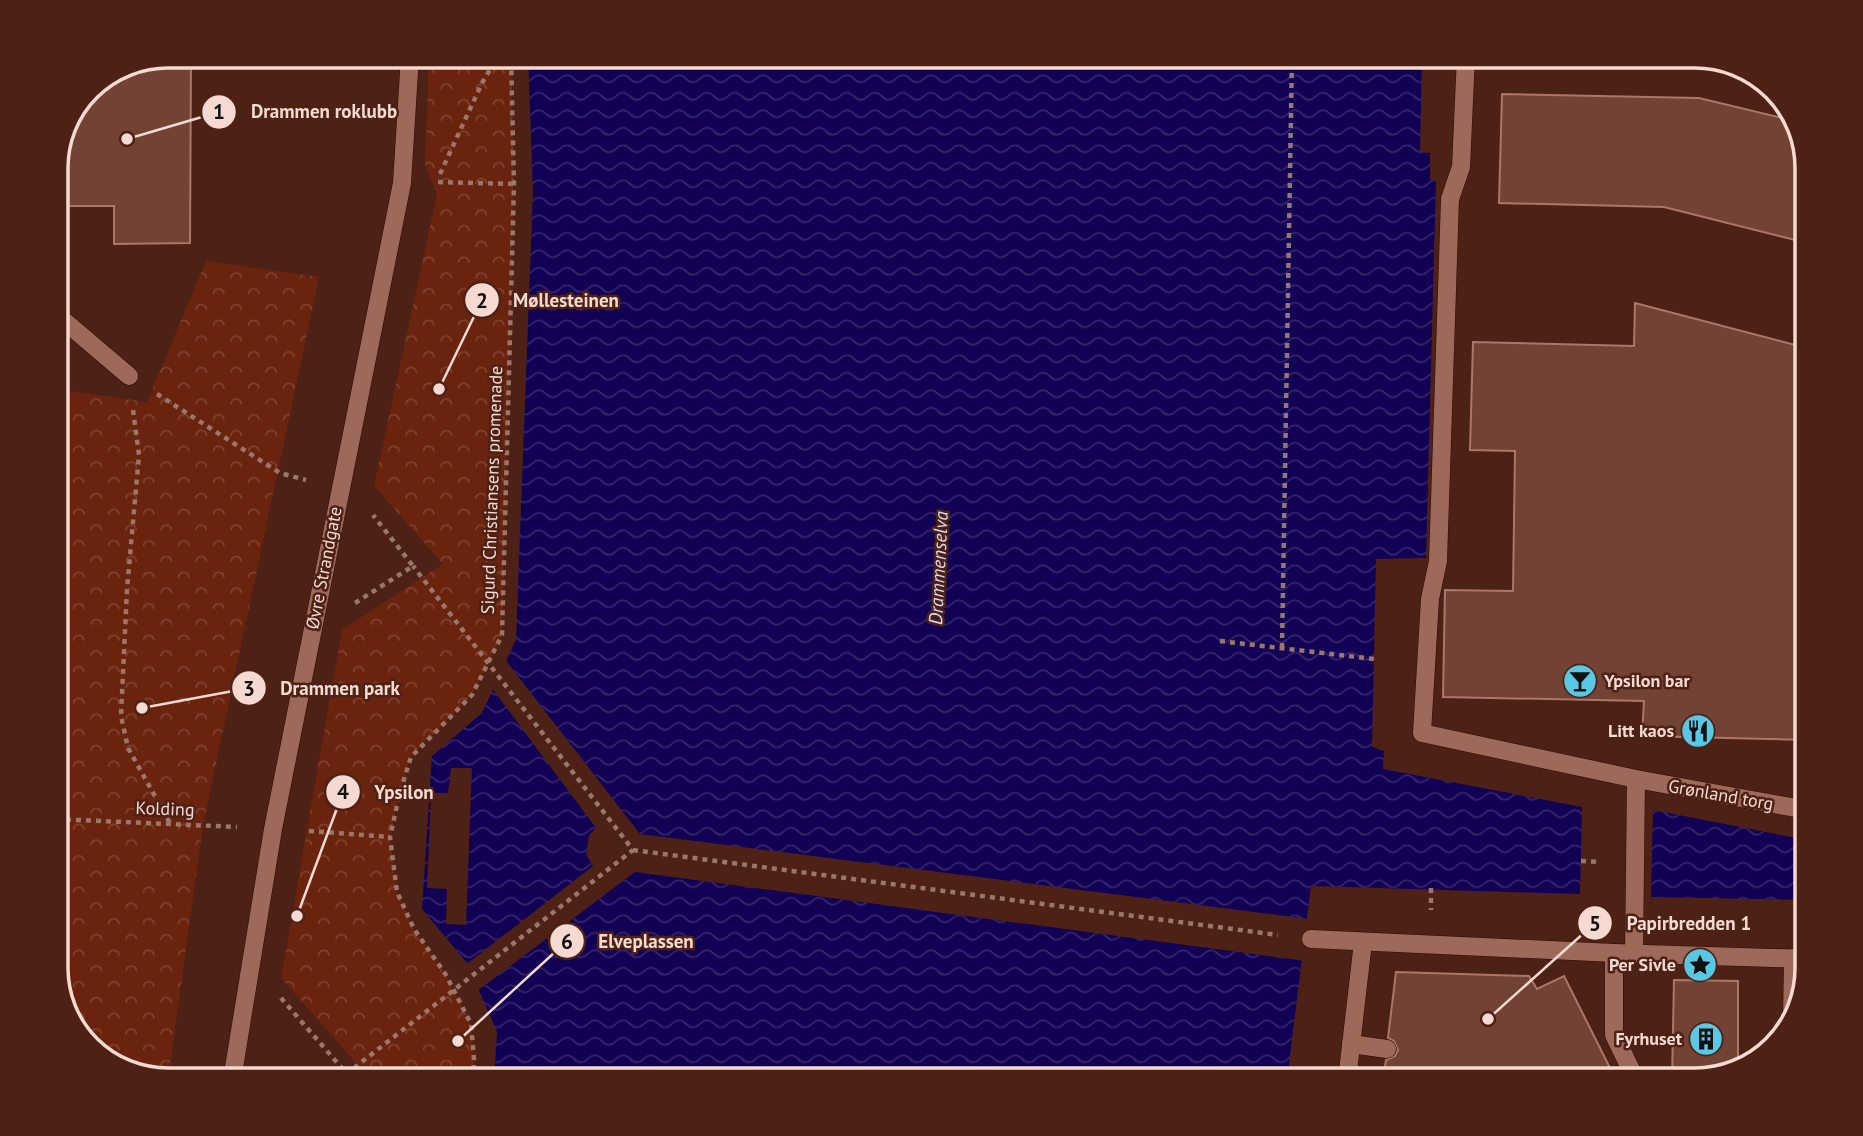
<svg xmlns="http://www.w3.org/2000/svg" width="1863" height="1136" viewBox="0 0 1863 1136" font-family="'PT Sans',sans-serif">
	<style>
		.park { fill: url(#park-crowns) }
		.water { fill: url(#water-waves) }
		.pier { fill: #4d2115 }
		.building { fill: #724235; stroke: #ab7768; stroke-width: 2 }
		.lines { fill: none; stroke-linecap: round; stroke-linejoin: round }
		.service-casing { stroke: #310800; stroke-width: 19 }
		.pedestrian-casing { stroke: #310800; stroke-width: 19 }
		.tertiary-casing { stroke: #310800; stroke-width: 19 }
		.path { stroke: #9b766b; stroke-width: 4.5; stroke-dasharray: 5 5; stroke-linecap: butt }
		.service { stroke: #9c695b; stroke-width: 18 }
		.pedestrian { stroke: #9c695b; stroke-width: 18 }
		.tertiary { stroke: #9c695b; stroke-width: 18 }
		.path-bridge { stroke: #9b766b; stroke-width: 4.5; stroke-dasharray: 5 5; stroke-linecap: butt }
		.labels { text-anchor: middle; stroke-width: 5; stroke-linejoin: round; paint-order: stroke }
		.street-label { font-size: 18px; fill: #f6d9d0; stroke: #4d2115 }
		.poi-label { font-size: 18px; font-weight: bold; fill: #f6d9d0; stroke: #4d2115; text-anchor: end }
		.water-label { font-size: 19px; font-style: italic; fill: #d8ddfa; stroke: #4d2115 }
		.rim { fill: none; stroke: #f6d9d0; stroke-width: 3.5 }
		.leader { fill: none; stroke: #f6d9d0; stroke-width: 2.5 }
		.callout-dot { fill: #f6d9d0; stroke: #4d2115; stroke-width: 2.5 }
		.mark-label { font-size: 21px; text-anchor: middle; font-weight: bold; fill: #111 }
		.callout-label { font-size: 19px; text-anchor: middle; font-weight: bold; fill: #f6d9d0; stroke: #4d2115; stroke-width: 5; stroke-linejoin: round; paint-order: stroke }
	</style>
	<defs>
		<pattern id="park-crowns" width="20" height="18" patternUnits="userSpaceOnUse" patternTransform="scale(1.75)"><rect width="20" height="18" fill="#6a230d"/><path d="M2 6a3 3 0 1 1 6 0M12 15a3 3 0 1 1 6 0" fill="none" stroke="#80422f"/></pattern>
		<pattern id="water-waves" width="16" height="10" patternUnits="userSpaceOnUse" patternTransform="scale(1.75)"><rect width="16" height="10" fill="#120054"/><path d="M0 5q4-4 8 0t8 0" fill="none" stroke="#35256c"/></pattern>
	</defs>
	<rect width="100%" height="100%" fill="#4d2115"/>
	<!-- park -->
	<g class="park">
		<polygon points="429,56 511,56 514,184 502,635 472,695 411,757 400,792 390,836 397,892 414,929 446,975 471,1024 474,1059 473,1080 371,1080 281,978 342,630 443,564 374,486 437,194 425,165"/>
		<polygon points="206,261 319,277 203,825 168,1080 112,1065 71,1024 56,975 56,389 147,402"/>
	</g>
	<!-- water -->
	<g class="water">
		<polygon points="528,56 1422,56 1420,152 1430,153 1430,180 1436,180 1426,558 1376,559 1372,747 1384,751 1383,769 1582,807 1580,894 1311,886 1287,1080 494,1080 497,1032 467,963 422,909 432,756 482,713 516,640 533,192"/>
		<polygon points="1653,810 1807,840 1807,900 1651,897"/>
	</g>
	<!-- pier -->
	<g class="pier">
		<polygon points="504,658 640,834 1310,919 1305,961 635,872 476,992 464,966 593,866 586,854 589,835 596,828 491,687"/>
		<polygon points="451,768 472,768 466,925 446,924 447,889 427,888 431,793 448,793"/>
	</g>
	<!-- building -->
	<g class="building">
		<polygon points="168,56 191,56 190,243 114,244 114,206 56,206 56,161 89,89"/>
		<polygon points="1502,94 1699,98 1795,121 1807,161 1807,243 1664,207 1499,203"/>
		<polygon points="1635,303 1807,348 1807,740 1642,736 1644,701 1443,697 1445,590 1513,591 1515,451 1470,450 1473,342 1634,346"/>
		<polygon points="1396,972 1529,976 1537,989 1564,976 1616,1080 1383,1080 1386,1060 1395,1056 1398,1050 1394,1041 1388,1038"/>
		<polygon points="1674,980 1738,981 1738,1068 1695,1080 1672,1080"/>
	</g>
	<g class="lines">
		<!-- service casing -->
		<g class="service-casing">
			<polyline id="service" points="56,314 129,376"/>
		</g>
		<!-- pedestrian casing -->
		<g class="pedestrian-casing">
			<g id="pedestrian">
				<polyline points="1466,56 1461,167 1450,199 1438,561 1430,599 1422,733 1636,779 1634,954"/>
				<polyline points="1636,779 1807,810"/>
				<polyline points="1311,939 1614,953 1807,959"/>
				<polyline points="1614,953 1614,1035 1636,1080"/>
				<polyline points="1792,1023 1793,958"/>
				<polyline points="1351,1044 1387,1049"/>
				<polyline points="1347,1080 1363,942"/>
			</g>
		</g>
		<!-- tertiary casing -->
		<g class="tertiary-casing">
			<polyline id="tertiary" points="232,1080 273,829 402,183 410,56"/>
		</g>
		<!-- path -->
		<g class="path">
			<polyline points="440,174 482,83 498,56"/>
			<polyline points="438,182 514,184"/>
			<polyline points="157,394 280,473 306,480"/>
			<polyline points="133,410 139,455 127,589 121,716 128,748 170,823"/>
			<polyline points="355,603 413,566 373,515"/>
			<polyline points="1220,641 1374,659"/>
			<polyline points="1282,648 1292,56"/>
			<polyline points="56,819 237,827"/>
			<polyline points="309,831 390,837"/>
			<polyline points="633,850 1278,935"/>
			<polyline points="1581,861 1599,862"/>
			<polyline points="1431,888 1431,910"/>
			<polyline points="281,998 347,1074"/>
			<polyline points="339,1080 354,1068"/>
			<polyline points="473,1080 474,1059 471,1024 446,975 414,929 397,892 390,837 400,792 411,757 472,695 502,635 514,184 511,56"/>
		</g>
		<!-- service -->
		<use href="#service" class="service"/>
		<!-- pedestrian -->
		<use href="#pedestrian" class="pedestrian"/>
		<!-- tertiary -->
		<use href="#tertiary" class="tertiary"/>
		<!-- path-bridge -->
		<polyline class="path-bridge" points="354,1068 633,850 413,566"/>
	</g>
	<!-- icons -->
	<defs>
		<g id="bar-disc" transform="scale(1.75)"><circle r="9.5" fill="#59c8e4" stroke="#4d2115"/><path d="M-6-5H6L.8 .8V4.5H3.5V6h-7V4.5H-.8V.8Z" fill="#111"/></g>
		<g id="restaurant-disc" transform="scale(1.75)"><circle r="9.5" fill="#59c8e4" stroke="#4d2115"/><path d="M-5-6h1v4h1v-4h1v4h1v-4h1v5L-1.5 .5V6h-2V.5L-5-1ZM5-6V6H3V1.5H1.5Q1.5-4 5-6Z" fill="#111"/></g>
		<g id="sight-disc" transform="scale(1.75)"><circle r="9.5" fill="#59c8e4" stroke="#4d2115"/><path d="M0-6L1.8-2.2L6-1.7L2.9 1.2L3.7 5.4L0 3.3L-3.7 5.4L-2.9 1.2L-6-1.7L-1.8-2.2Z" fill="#111"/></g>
		<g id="building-disc" transform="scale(1.75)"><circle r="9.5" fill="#59c8e4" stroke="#4d2115"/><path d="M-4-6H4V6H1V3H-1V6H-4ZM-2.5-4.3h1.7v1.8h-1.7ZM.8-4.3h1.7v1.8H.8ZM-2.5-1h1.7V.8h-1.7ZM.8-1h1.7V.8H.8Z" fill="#111"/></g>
	</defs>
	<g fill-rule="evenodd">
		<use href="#bar-disc" x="1580" y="681"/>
		<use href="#restaurant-disc" x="1698" y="731"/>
		<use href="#sight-disc" x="1700" y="965"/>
		<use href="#building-disc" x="1706" y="1039"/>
	</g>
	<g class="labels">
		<!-- street labels -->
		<g class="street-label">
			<text transform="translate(492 490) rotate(-88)" y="6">Sigurd Christiansens promenade</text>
			<text transform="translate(324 568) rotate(-79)" y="6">Øvre Strandgate</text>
			<text transform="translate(1721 795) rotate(10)" y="6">Grønland torg</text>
			<text transform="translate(165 809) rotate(2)" y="6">Kolding</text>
		</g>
		<!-- poi labels -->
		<g class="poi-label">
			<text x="1604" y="687" text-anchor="start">Ypsilon bar</text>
			<text x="1674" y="737">Litt kaos</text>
			<text x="1676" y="971">Per Sivle</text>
			<text x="1682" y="1045">Fyrhuset</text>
		</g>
		<!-- water labels -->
		<g class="water-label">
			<text transform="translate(938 568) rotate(-87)" y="7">Drammenselva</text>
		</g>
	</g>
	<!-- crop -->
	<path d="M0 0H1863V1136H0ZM168 68H1695A100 100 0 0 1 1795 168V968A100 100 0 0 1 1695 1068H168A100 100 0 0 1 68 968V168A100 100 0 0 1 168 68Z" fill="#4d2115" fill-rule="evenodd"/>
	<path class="rim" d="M168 68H1695A100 100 0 0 1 1795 168V968A100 100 0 0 1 1695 1068H168A100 100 0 0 1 68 968V168A100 100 0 0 1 168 68Z"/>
	<!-- callouts -->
	<path class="leader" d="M127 139L219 112M439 389L482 300M142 708L249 688M297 916L343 792M1488 1019L1595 923M458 1041L567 941"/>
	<g class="callout-dot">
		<circle cx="127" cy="139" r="7"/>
		<circle cx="439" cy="389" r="7"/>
		<circle cx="142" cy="708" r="7"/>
		<circle cx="297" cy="916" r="7"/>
		<circle cx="1488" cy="1019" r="7"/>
		<circle cx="458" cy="1041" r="7"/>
		<circle cx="219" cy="112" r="18"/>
		<circle cx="482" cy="300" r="18"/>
		<circle cx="249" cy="688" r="18"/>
		<circle cx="343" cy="792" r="18"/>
		<circle cx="1595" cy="923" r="18"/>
		<circle cx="567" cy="941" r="18"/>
	</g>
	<g class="mark-label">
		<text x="219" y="119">1</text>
		<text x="482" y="308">2</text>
		<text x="249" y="696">3</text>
		<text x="343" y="799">4</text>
		<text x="1595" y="931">5</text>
		<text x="567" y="949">6</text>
	</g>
	<g class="callout-label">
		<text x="324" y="118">Drammen roklubb</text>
		<text x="566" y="307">Møllesteinen</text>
		<text x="340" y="695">Drammen park</text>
		<text x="404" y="799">Ypsilon</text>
		<text x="1689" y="930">Papirbredden 1</text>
		<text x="646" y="948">Elveplassen</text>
	</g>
</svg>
